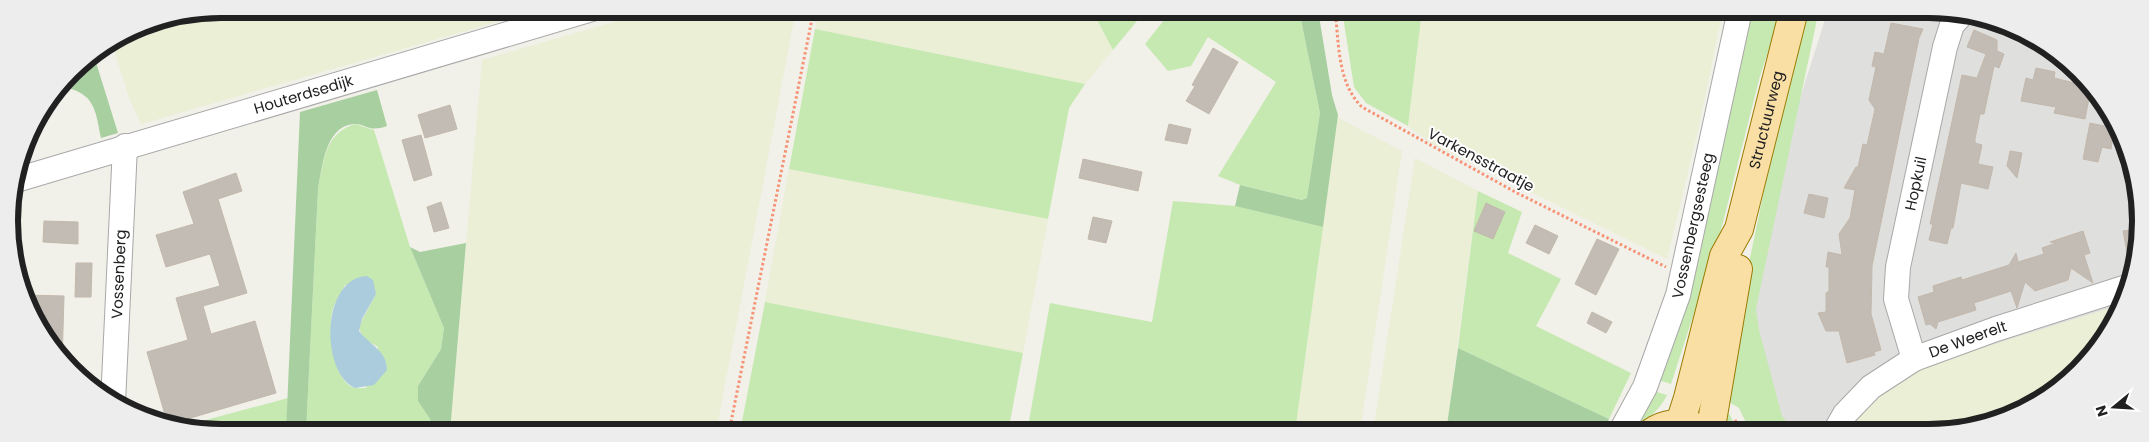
<svg xmlns="http://www.w3.org/2000/svg" width="2149" height="442" viewBox="0 0 2149 442" font-family="Poppins,sans-serif">
	<style>
		.residential { fill: #dfdfde }
		.farmland { fill: #eaefd5 }
		.grass { fill: #c6e9b1; fill-rule: evenodd }
		.forest { fill: #a7cf9f }
		.water { fill: #abccdd }
		.building { fill: #c2bcb5; stroke: #c3b8ab }
		.lines { fill: none; stroke-linecap: round; stroke-linejoin: round }
		.minor-casing { stroke: #a8a8a8; stroke-width: 26 }
		.major-casing { stroke: #9b7b04; stroke-width: 30 }
		.path { stroke: #f69275; stroke-width: 3; stroke-dasharray: 2.5 2.5; stroke-linecap: butt }
		.minor { stroke: #fff; stroke-width: 24 }
		.major { stroke: #fadfa5; stroke-width: 28 }
		.labels { text-anchor: middle; stroke-width: 4; stroke-linejoin: round; paint-order: stroke }
		.street-label { font-size: 15px; fill: #212121; stroke: #fff }
		.rim { fill: none; stroke: #212121; stroke-width: 6 }
	</style>
	<rect width="100%" height="100%" fill="#f1f0e9"/>
	<!-- residential -->
	<polygon class="residential" points="1828,10 1955,11 2034,37 2096,92 2133,166 2138,248 2118,315 2078,371 2009,417 1942,433 1789,433 1747,374 1772,187"/>
	<!-- farmland -->
	<g class="farmland">
		<polygon points="221,9 542,9 141,124 129,98 112,43 140,25"/>
		<polygon points="659,9 796,9 716,432 450,432 482,60"/>
		<polygon points="819,9 1092,10 1113,50 1085,84 815,29"/>
		<polygon points="1422,10 1723,10 1699,126 1667,259 1431,143 1408,126"/>
		<polygon points="1338,115 1340,119 1402,151 1360,432 1295,432"/>
		<polygon points="1415,158 1478,191 1446,432 1373,432"/>
		<polygon points="789,169 1048,219 1023,353 765,302"/>
		<polygon points="2122,304 2118,315 2078,371 2009,417 1942,433 1844,433 1873,398 1901,377 1934,363"/>
	</g>
	<!-- grass -->
	<g class="grass">
		<polygon points="1092,10 1146,10 1113,50"/>
		<polygon points="1172,10 1299,10 1320,113 1307,198 1303,200 1240,185 1218,176 1276,82 1208,37 1191,66 1168,71 1145,44"/>
		<polygon points="1342,10 1422,10 1408,126 1366,103 1354,87"/>
		<polygon points="1745,10 1782,10 1760,76 1721,230 1671,384 1655,379"/>
		<polygon points="1804,10 1819,10 1756,309 1759,330 1782,416 1795,433 1751,433 1739,408 1721,397 1784,95"/>
		<polygon points="815,29 1085,84 1069,108 1048,219 789,169"/>
		<path d="M355 124 374 130 410 247 444 328 441 349 418 386V401L430 419 434 432H306L318 189C324 161 324 134 355 124ZM345 285 376 294 359 326C360 337 369 342 378 347L366 388C360 388 355 389 350 386 334 375 328 332 332 313 334 303 340 294 345 285Z"/>
		<polygon points="1478,191 1522,212 1508,253 1561,279 1536,326 1631,373 1609,419 1458,348"/>
		<polygon points="1173,201 1236,206 1323,227 1295,432 1027,432 1050,303 1152,322"/>
		<polygon points="765,302 1023,353 1008,432 740,432"/>
		<path d="M1651 390 1667 395C1660 411 1646 418 1635 433H1631Z"/>
		<polygon points="288,398 286,432 194,431 180,427"/>
		<polygon points="1724,410 1730,415 1738,433 1721,433"/>
	</g>
	<!-- forest -->
	<g class="forest">
		<polygon points="1299,10 1318,10 1332,95 1338,115 1323,227 1235,206 1240,185 1302,200 1307,198 1320,113"/>
		<path d="M94 56 118 133 101 138C96 114 96 95 68 88L64 82 69 73 81 69 80 65Z"/>
		<path d="M377 90 387 126C367 133 367 123 353 124 325 127 322 168 318 189L306 432H286L300 112Z"/>
		<polygon points="466,243 450,432 434,432 430,419 418,401 418,386 441,349 444,328 410,247 420,252"/>
		<polygon points="1458,348 1609,419 1602,433 1446,432"/>
	</g>
	<!-- water -->
	<path class="water" d="M367 276 373 280 376 294 362 319 359 331C370 345 387 351 387 370L374 385 355 388C320 372 321 278 367 276Z"/>
	<!-- building -->
	<g class="building">
		<polygon points="1891,23 1923,29 1919,38 1872,266 1871,314 1881,350 1874,352 1875,355 1847,363 1839,331 1826,331 1818,313 1826,312 1826,293 1829,291 1829,267 1826,267 1828,252 1842,255 1839,234 1850,218 1855,190 1844,188 1856,167 1858,167 1863,144 1867,145 1875,109 1869,100 1876,67 1872,66 1875,52 1884,54"/>
		<polygon points="1974,30 1997,40 1997,51 2004,54 1999,68 1994,66 1984,114 1980,114 1975,139 1975,143 1982,145 1978,164 1993,167 1988,189 1961,183 1953,228 1951,228 1947,244 1929,240 1933,224 1930,224 1962,75 1977,78 1986,54 1967,47"/>
		<polygon points="1213,48 1238,62 1209,114 1186,101 1195,86 1192,85"/>
		<polygon points="2036,68 2055,72 2054,78 2091,87 2085,119 2054,113 2056,107 2021,101 2026,78 2033,80"/>
		<polygon points="450,105 457,129 425,138 418,115"/>
		<polygon points="2090,123 2114,128 2111,149 2102,147 2098,162 2083,159"/>
		<polygon points="1169,124 1191,129 1187,144 1165,140"/>
		<polygon points="421,135 432,175 414,181 402,140"/>
		<polygon points="2010,151 2022,153 2017,178 2007,166"/>
		<polygon points="1083,159 1142,172 1138,191 1079,178"/>
		<polygon points="236,173 242,191 218,199 247,293 203,306 211,334 255,321 276,393 170,424 167,422 147,352 188,340 176,298 220,286 210,254 166,267 156,235 194,224 183,192"/>
		<polygon points="1809,194 1828,198 1824,218 1804,213"/>
		<polygon points="441,202 449,228 434,232 427,207"/>
		<polygon points="1486,203 1505,212 1493,239 1474,231"/>
		<polygon points="1093,217 1112,221 1106,243 1088,239"/>
		<polygon points="44,221 78,222 78,244 43,242"/>
		<polygon points="1535,225 1558,236 1549,254 1526,243"/>
		<polygon points="2137,229 2138,248 2131,274 2123,231"/>
		<polygon points="2083,231 2090,253 2084,255 2093,283 2071,268 2068,280 2035,291 2025,282 2017,308 2011,291 1974,303 1976,310 1938,322 1936,329 1930,324 1926,325 1918,297 1934,292 1933,286 1961,277 1962,280 2009,265 2016,253 2018,262 2044,254 2042,248 2056,243 2050,242"/>
		<polygon points="1597,239 1619,249 1596,295 1575,284"/>
		<polygon points="76,263 92,263 91,297 75,297"/>
		<polygon points="23,295 64,296 62,362 61,361"/>
		<polygon points="1592,312 1612,322 1606,333 1587,323"/>
	</g>
	<g class="lines">
		<!-- minor casing -->
		<g class="minor-casing">
			<g id="minor">
				<path id="s1" d="M16 180 592 9"/>
				<path id="s2" d="M1914 359 1896 299 1898 267 1945 47 1952 25 1963 13"/>
				<path id="s3" d="M113 403 125 146"/>
				<path id="s4" d="M1620 433 1645 387 1678 295 1740 10"/>
				<path id="s5" d="M1834 433 1845 414 1871 387 1914 359 1996 329 2127 287"/>
			</g>
		</g>
		<!-- major casing -->
		<g class="major-casing">
			<g id="major">
				<path id="s6" d="M1680 423 1688 398 1724 256 1739 229 1794 10"/>
				<path d="M1651 433C1664 423 1682 421 1697 428"/>
				<polyline points="1710,433 1738,269"/>
			</g>
		</g>
		<!-- path -->
		<g class="path">
			<path d="M1335 10C1339 42 1337 83 1362 107L1517 193 1666 267"/>
			<polyline points="1735,420 1741,433"/>
			<polyline points="729,432 814,9"/>
		</g>
		<!-- minor -->
		<use href="#minor" class="minor"/>
		<!-- major -->
		<use href="#major" class="major"/>
	</g>
	<g class="labels">
		<!-- street labels -->
		<g class="street-label">
			<text dy="5" stroke="none"><textPath href="#s1" startOffset="300">Houterdsedijk</textPath></text>
			<text dy="5" stroke="none"><textPath href="#s6" startOffset="316">Structuurweg</textPath></text>
			<text transform="translate(1481 160) rotate(28)" y="5">Varkensstraatje</text>
			<text dy="5" stroke="none"><textPath href="#s2" startOffset="180">Hopkuil</textPath></text>
			<text dy="5" stroke="none"><textPath href="#s4" startOffset="221">Vossenbergsesteeg</textPath></text>
			<text dy="5" stroke="none"><textPath href="#s3" startOffset="129">Vossenberg</textPath></text>
			<text dy="5" stroke="none"><textPath href="#s5" startOffset="168">De Weerelt</textPath></text>
		</g>
	</g>
	<!-- crop -->
	<path d="M0 0H2149V442H0ZM221 18H1929A203 203 0 0 1 2132 221V221A203 203 0 0 1 1929 424H221A203 203 0 0 1 18 221V221A203 203 0 0 1 221 18Z" fill="#ededed" fill-rule="evenodd"/>
	<path class="rim" d="M221 18H1929A203 203 0 0 1 2132 221V221A203 203 0 0 1 1929 424H221A203 203 0 0 1 18 221V221A203 203 0 0 1 221 18Z"/>
	<!-- north arrow -->
	<g transform="translate(2114 407) rotate(252)" stroke="#ffffff" stroke-width="4" paint-order="stroke">
	<path d="M0-4L9 19L0 12L-9 19Z" fill="#212121"/>
	<text y="-8" font-size="14" font-weight="bold" text-anchor="middle" fill="#212121">N</text>
	</g>
</svg>
